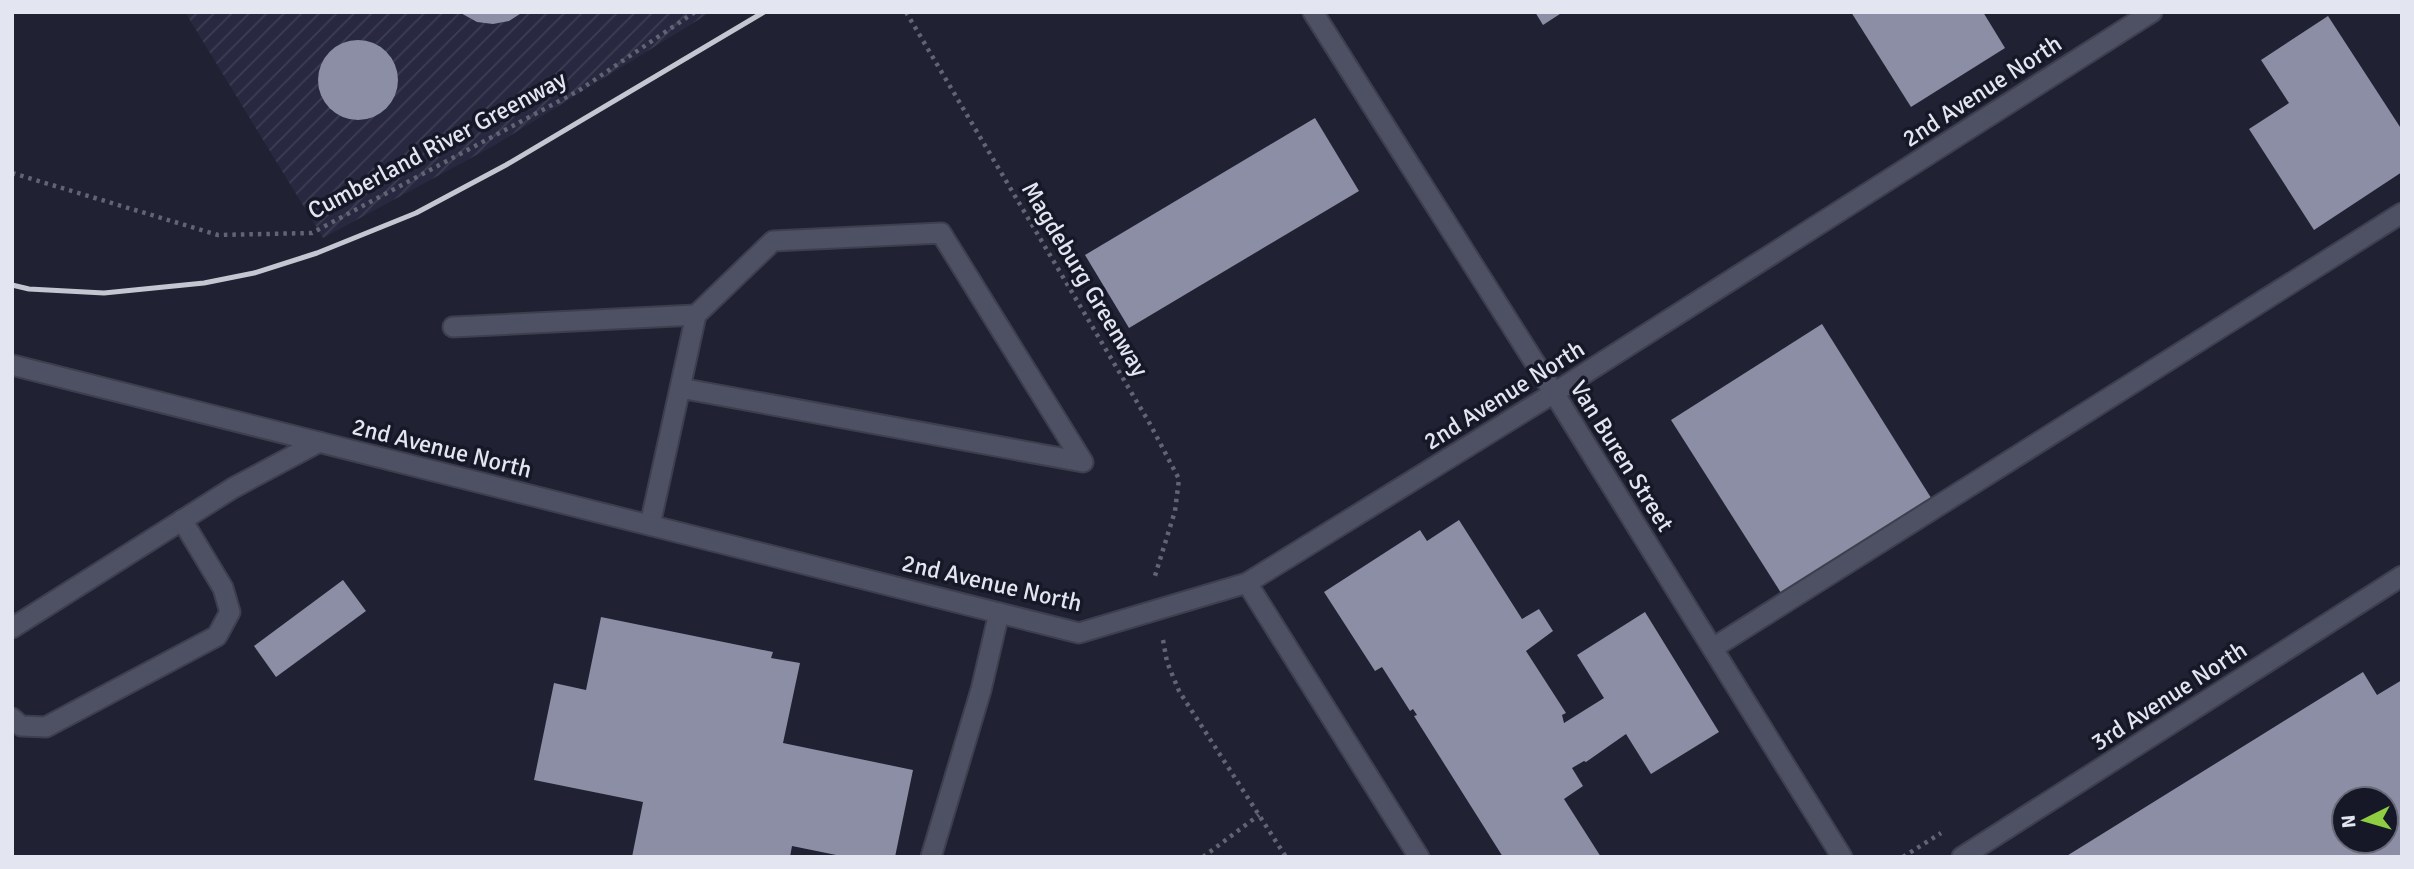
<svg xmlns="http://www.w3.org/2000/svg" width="2414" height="869" viewBox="0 0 2414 869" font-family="Signika,sans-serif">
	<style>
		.industrial { fill: url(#industrial-furrows) }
		.building { fill: #8b8ea4; fill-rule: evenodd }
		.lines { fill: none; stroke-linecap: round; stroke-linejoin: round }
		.service-casing { stroke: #3e3f4e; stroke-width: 23 }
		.minor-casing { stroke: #3e3f4e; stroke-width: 23 }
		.tertiary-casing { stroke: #3e3f4e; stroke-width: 23 }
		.path { stroke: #626373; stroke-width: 4.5; stroke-dasharray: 3.5 5; stroke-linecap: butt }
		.service { stroke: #4e5064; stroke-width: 19 }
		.minor { stroke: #4e5064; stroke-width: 19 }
		.tertiary { stroke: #4e5064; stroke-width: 19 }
		.rail { stroke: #c4c6d2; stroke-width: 5 }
		.labels { text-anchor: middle; stroke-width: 7; stroke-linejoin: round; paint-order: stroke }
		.street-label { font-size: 24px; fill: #e3e5f1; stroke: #161828 }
	</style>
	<defs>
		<pattern id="industrial-furrows" width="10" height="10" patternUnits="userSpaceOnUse" patternTransform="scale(1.75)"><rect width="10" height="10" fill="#282940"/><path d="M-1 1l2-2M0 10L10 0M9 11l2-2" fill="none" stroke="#3d3e53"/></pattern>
	</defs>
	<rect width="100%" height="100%" fill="#202132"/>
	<!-- industrial -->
	<polygon class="industrial" points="185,12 711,12 495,145 323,238"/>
	<!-- building -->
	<g class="building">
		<polygon points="459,12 523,12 509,21 493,24 477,22"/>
		<polygon points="1535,12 1563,12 1543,25"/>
		<polygon points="1851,12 1983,12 2005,48 1911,107"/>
		<polygon points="2328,16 2402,130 2402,172 2314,230 2249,129 2289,103 2261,60"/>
		<circle cx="358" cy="80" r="40"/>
		<polygon points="1315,118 1359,191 1129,328 1085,255"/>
		<polygon points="1822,324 1933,501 1783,596 1671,420"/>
		<polygon points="1459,520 1522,619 1539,609 1553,631 1526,651 1566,713 1562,715 1564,723 1604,698 1577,655 1645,612 1719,732 1651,774 1626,734 1586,762 1584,761 1572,768 1583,786 1564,799 1601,857 1503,857 1414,716 1417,715 1413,709 1410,711 1382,667 1375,671 1324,592 1420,530 1427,541"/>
		<polygon points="343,580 366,611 276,677 254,646"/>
		<polygon points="601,617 773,652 771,658 800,663 783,743 913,770 895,857 846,857 792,846 790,857 632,857 643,802 534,780 554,683 586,690"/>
		<path d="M2363 672 2377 695 2402 680V857H2065ZM2344 799H2386V841H2344Z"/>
	</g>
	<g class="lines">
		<!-- service casing -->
		<g class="service-casing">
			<g id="service">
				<polyline points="453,327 696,315"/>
				<polyline points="650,525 696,315 773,241 941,233 1083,462 680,388"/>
				<polyline points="1247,583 1419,857"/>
				<polyline points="12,628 233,488 319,442"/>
				<polyline points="1713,648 2402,213"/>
				<polyline points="12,718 21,726 46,727 217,636 230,612 223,588 182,520"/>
				<polyline points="931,857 981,690 999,613"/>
			</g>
		</g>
		<!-- minor casing -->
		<g class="minor-casing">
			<g id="minor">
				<polyline points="1313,12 1554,393 1842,857"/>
				<polyline points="12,365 1079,633 1247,583 1554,393 2152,12"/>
			</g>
		</g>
		<!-- tertiary casing -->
		<g class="tertiary-casing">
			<polyline id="tertiary" points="1962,857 2402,576"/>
		</g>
		<!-- path -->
		<g class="path">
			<polyline points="906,12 1150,424 1179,479 1175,511 1154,579"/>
			<polyline points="12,173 218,235 312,233 578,91 695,12"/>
			<polyline points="1163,640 1167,662 1179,691 1286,857"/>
			<polyline points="1203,857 1259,815"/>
			<polyline points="1903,857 1941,833"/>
		</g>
		<!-- service -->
		<use href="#service" class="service"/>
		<!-- minor -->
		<use href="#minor" class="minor"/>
		<!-- tertiary -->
		<use href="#tertiary" class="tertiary"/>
		<!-- rail -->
		<polyline class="rail" points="12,285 29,289 104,293 204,283 254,273 317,253 416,213 506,165 764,12"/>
	</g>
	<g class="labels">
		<!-- street labels -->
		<g class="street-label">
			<text transform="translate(1982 91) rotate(-33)" y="8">2nd Avenue North</text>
			<text transform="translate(437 145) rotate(-28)" y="8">Cumberland River Greenway</text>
			<text transform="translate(1085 279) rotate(59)" y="8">Magdeburg Greenway</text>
			<text transform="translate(1504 395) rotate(-32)" y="8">2nd Avenue North</text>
			<text transform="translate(442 448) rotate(14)" y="8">2nd Avenue North</text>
			<text transform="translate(1622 456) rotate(58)" y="8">Van Buren Street</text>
			<text transform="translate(992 583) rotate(13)" y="8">2nd Avenue North</text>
			<text transform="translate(2169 696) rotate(-33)" y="8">3rd Avenue North</text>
		</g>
	</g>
	<!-- border -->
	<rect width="2414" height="869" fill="none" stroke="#e3e5f1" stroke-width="28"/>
	<!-- north arrow -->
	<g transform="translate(2365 820) rotate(265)"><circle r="33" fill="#161828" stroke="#686a78" stroke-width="2"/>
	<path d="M0-5L12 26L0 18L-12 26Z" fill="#8fcd42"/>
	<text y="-10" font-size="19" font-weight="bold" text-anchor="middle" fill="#e3e5f1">N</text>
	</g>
</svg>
